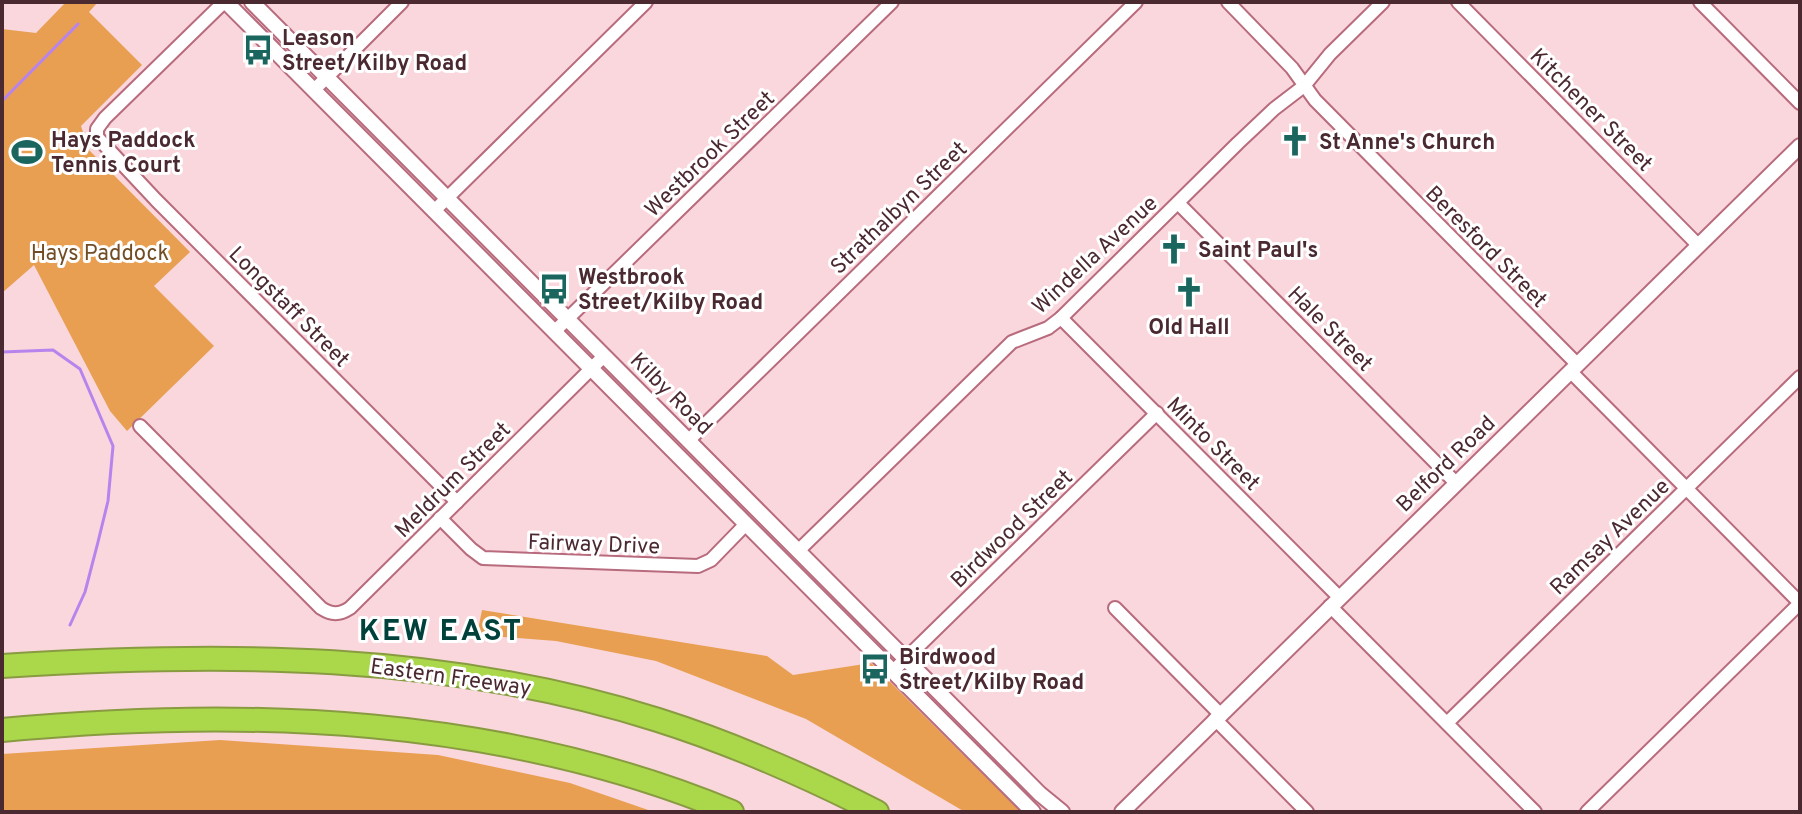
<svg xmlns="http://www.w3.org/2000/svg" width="1802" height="814" viewBox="0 0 1802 814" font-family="Overpass,sans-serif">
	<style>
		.green { fill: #e89f51 }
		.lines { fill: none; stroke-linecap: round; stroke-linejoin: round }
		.stream { stroke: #b784ed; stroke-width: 3 }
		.minor-casing { stroke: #b86b7d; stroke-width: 16 }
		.tertiary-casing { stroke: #b86b7d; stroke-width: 18 }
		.motorway-casing { stroke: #899b41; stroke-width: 26 }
		.minor { stroke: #fff; stroke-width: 12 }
		.tertiary { stroke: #fff; stroke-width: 14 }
		.motorway { stroke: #abd84a; stroke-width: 22 }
		.labels { text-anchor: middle; stroke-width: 6; stroke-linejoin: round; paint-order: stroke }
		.poi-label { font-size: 22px; font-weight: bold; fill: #4a2931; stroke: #fff; text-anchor: start }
		.street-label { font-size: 22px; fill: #4a2931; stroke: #fff }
		.park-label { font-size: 22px; fill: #714c24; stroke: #fff }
		.district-label { font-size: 30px; font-weight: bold; letter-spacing: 2px; fill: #00413b; stroke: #fff }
	</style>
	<rect width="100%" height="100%" fill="#fad7dd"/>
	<!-- green -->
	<g class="green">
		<polygon points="66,2 98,2 89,12 142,65 81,126 89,150 190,252 154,286 214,346 127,431 110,411 34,265 2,293 2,29 36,33"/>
		<polygon points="482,610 767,656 793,675 871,663 1021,812 965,812 806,719 656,661 556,641 477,635"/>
		<polygon points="220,740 438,755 570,783 654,812 2,812 2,754"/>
	</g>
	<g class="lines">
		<!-- stream -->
		<g class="stream">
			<polyline points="2,101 78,24"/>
			<polyline points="2,352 53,350 80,369 113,446 108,501 98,542 85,592 70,625"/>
		</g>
		<!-- minor casing -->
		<g class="minor-casing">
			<g id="minor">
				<polyline points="224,2 105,118 97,129 97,137 156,200 457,502"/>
				<polyline points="1228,2 1292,68 1315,100 1577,364"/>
				<polyline points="1458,2 1698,245"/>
				<polyline points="1700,2 1800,103"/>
				<polyline points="314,90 402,2"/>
				<polyline points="1178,203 1456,483"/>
				<polyline points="434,211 646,2"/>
				<polyline points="1061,318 1339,597"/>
				<polyline points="554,332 892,2"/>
				<polyline points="1570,371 1800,603"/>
				<path d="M140 426 321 608C332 615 339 615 350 608L604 356"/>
				<polyline points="688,441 1136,2"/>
				<polyline points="440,518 471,549 483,558 698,566 711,560 746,524"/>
				<polyline points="798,551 1012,342 1048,328 1061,318 1238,143 1274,109 1304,86 1330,54 1383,2"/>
				<polyline points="1330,606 1535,812"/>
				<polyline points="1115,608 1220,714"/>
				<polyline points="892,672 1157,413"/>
				<polyline points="1215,719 1307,812"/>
				<polyline points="1447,723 1800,377"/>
				<polyline points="1587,812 1800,603"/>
			</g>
		</g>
		<!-- tertiary casing -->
		<g class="tertiary-casing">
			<g id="tertiary">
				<polyline points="226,2 1033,812"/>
				<polyline points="252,2 1040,794 1062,812"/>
				<polyline points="1122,812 1800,146"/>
			</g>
		</g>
		<!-- motorway casing -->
		<g class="motorway-casing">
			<g id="motorway">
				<path d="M2 666C223 652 445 652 658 720 734 744 806 776 877 812"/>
				<path d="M2 730C248 707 501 716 732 812"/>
			</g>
		</g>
		<!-- minor -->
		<use href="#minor" class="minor"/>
		<!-- tertiary -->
		<use href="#tertiary" class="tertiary"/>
		<!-- motorway -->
		<use href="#motorway" class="motorway"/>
	</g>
	<!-- icons -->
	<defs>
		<g id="bus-bare" transform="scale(2.4)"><path d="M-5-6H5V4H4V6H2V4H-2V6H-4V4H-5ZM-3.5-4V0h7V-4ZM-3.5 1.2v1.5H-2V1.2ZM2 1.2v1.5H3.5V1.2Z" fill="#1a655e" stroke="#fff" stroke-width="2.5" paint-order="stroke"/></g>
		<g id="church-bare" transform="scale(2.4)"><path d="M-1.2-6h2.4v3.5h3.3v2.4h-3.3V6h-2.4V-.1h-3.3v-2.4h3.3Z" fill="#1a655e" stroke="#fff" stroke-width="2.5" paint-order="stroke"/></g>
		<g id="stadium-bare" transform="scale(2.4)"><path d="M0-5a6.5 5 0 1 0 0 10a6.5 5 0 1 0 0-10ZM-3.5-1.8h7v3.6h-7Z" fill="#1a655e" stroke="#fff" stroke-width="2.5" paint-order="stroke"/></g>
	</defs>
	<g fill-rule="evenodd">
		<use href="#bus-bare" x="258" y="50"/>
		<use href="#church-bare" x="1295" y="141"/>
		<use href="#stadium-bare" x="27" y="152"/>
		<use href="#church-bare" x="1174" y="249"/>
		<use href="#bus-bare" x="554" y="289"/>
		<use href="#church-bare" x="1189" y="292"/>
		<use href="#bus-bare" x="875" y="669"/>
	</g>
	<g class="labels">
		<!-- poi labels -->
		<g class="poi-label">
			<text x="282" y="45">Leason<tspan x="282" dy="25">Street/Kilby Road</tspan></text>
			<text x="51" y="147">Hays Paddock<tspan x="51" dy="25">Tennis Court</tspan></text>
			<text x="1319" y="149">St Anne's Church</text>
			<text x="1198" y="257">Saint Paul's</text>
			<text x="578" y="284">Westbrook<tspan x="578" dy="25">Street/Kilby Road</tspan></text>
			<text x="1189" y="334" text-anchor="middle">Old Hall</text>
			<text x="899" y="664">Birdwood<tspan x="899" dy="25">Street/Kilby Road</tspan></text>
		</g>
		<!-- street labels -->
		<g class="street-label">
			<text transform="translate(1592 109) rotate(45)" y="8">Kitchener Street</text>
			<text transform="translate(709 153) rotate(-44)" y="8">Westbrook Street</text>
			<text transform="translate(898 207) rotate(-44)" y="8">Strathalbyn Street</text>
			<text transform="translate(1487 246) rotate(45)" y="8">Beresford Street</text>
			<text transform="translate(1094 254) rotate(-43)" y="8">Windella Avenue</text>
			<text transform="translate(290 306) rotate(45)" y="8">Longstaff Street</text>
			<text transform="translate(1331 328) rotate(45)" y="8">Hale Street</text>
			<text transform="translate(672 393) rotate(45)" y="8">Kilby Road</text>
			<text transform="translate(1214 443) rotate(45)" y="8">Minto Street</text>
			<text transform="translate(1445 463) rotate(-44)" y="8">Belford Road</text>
			<text transform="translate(452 479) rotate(-45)" y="8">Meldrum Street</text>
			<text transform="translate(1011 528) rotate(-44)" y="8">Birdwood Street</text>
			<text transform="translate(1609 536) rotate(-44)" y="8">Ramsay Avenue</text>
			<text transform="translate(594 543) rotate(2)" y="8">Fairway Drive</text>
			<text transform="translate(451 676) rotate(8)" y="8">Eastern Freeway</text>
		</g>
		<!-- park labels -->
		<g class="park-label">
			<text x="100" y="260">Hays Paddock</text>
		</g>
		<!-- district labels -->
		<g class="district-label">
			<text x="441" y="640">KEW EAST</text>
		</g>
	</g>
	<!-- border -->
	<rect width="1802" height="814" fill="none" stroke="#4a2931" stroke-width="8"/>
</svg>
